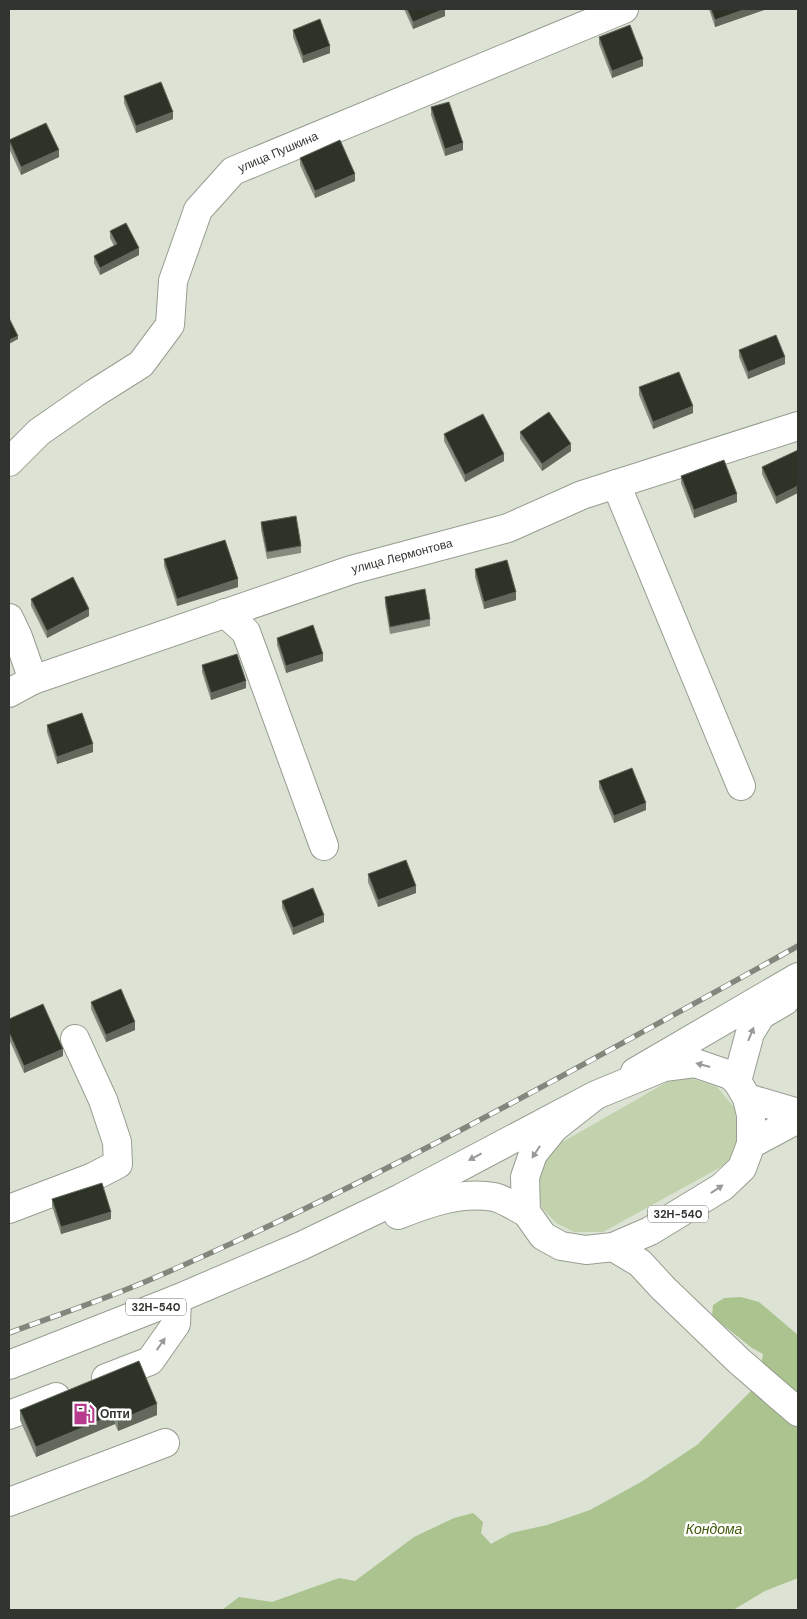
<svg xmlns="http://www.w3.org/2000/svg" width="807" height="1619" viewBox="0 0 807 1619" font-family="'DM Sans',sans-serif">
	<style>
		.green { fill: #c1d2ad }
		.water { fill: #abc38e }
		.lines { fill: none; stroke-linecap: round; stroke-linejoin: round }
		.minor-casing { stroke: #979d90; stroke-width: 30 }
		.major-casing { stroke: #979d90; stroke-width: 30 }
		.minor { stroke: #fff; stroke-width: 28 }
		.major { stroke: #fff; stroke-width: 28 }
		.rail-casing { stroke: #82877d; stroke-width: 5.5 }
		.rail { stroke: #fff; stroke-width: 4; stroke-dasharray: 11; stroke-linecap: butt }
		.wall { fill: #858b7e }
		.shaded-wall { fill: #62685c }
		.building { fill: #2e3328; stroke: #62685c }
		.oneway { fill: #989a97 }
		.labels { text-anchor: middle; stroke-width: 5; stroke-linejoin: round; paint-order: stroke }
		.shield { fill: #fff; stroke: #70726d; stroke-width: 1 }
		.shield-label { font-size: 11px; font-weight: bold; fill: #32352f }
		.street-label { font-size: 12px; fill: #32352f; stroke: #fff }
		.poi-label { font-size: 12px; font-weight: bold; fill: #32352f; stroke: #fff; text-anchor: start }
		.water-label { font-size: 14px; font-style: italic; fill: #3f5b0a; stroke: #fff }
	</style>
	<rect width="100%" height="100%" fill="#dce3d5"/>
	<!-- green -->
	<polygon class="green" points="691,1078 717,1087 734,1107 739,1135 730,1162 603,1232 574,1232 556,1223 542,1208 536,1189 536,1171 559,1144 667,1082"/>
	<!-- water -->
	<polygon class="water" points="741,1297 759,1302 798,1335 798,1578 765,1591 733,1610 222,1610 239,1597 272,1602 339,1578 355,1581 414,1537 454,1518 473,1513 483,1522 481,1533 491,1544 511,1533 547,1525 590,1510 641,1482 697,1445 758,1384 763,1354 752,1348 712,1316 713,1305 724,1298"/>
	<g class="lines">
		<!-- minor casing -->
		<g class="minor-casing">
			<g id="minor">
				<polyline points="9,462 39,432 95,393 141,364 170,325 173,281 198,210 233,171 624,9"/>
				<polyline points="616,484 741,786"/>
				<polyline points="225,613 246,632 324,846"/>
				<polyline points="9,618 18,637 33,680"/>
				<polyline points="9,693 33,680 351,570 508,528 582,495 798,426"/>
				<polyline points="635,1072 798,977"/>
				<polyline points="737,1081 750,1033 761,1015 785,1001"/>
				<polyline points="747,1098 798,1113"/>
				<polyline points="751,1144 798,1119"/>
				<polyline points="9,1209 93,1177 118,1164 117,1142 103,1100 75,1039"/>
				<polyline points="106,1378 150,1361 176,1324 177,1299"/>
				<polyline points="9,1415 56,1397"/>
				<polyline points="9,1502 165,1443"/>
			</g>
		</g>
		<!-- major casing -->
		<g class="major-casing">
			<g id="major">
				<path d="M398 1215C428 1203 461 1191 494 1197 504 1199 516 1208 526 1212"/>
				<polyline points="613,1247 640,1263 663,1288 739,1361 798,1412"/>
				<polyline points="9,1365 177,1299 301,1246 401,1198 596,1095 664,1067 695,1063 730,1075 737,1081 747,1098 751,1115 751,1144 742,1168 722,1187 650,1231 613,1247 586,1250 561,1246 543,1236 526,1212 525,1177 533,1154 554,1128 596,1095"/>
			</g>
		</g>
		<!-- minor -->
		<use href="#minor" class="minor"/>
		<!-- major -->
		<use href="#major" class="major"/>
		<!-- rail casing -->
		<g class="rail-casing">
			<path id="rail" d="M9 1333C57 1315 106 1299 154 1278 376 1182 587 1063 798 946"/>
		</g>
		<!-- rail -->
		<use href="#rail" class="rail"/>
	</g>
	<!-- wall -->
	<g class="wall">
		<polygon points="404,9 445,9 445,16 413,29"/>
		<polygon points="709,9 767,9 715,27"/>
		<polygon points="293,30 330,53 303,63 293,37"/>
		<polygon points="599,37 643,66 612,78 599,44"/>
		<polygon points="124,96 173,119 136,133 124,103"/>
		<polygon points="431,107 463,150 445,156 431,115"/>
		<polygon points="9,140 59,157 21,175 9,148"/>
		<polygon points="300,158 355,181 315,198 300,165"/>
		<polygon points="110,231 139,255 100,275 94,263 94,256 114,246 110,238"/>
		<polygon points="739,350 785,364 748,379 739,357"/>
		<polygon points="639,387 693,413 653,429 639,395"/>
		<polygon points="520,432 571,451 542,471 520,439"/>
		<polygon points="444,434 504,461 465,482 444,441"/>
		<polygon points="798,450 776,504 762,474 762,467"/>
		<polygon points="681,476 737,502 694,518 681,483"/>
		<polygon points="261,522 301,546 301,553 267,559 261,529"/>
		<polygon points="164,559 238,587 177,606 164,566"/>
		<polygon points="475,569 516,600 484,609 475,577"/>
		<polygon points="385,597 430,619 430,626 390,634 385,604"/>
		<polygon points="31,599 89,616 47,638 31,606"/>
		<polygon points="277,638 323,661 286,673 277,645"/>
		<polygon points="202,665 246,688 211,700 202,672"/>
		<polygon points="47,725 93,752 57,764 47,732"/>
		<polygon points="599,781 646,810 614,823 599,788"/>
		<polygon points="368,874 416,893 378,907 368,882"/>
		<polygon points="282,901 324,922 293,935 282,908"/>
		<polygon points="91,1002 135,1030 106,1042 91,1009"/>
		<polygon points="9,1019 63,1056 24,1073 9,1039"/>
		<polygon points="52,1199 111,1219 61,1234 52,1206"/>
		<polygon points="20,1410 157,1415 118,1431 115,1424 36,1457 20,1420"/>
	</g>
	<!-- shaded-wall -->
	<g class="shaded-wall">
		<polygon points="444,9 445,9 445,16 413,29 413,22"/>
		<polygon points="746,9 767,9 715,27 715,20"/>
		<polygon points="330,46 330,53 303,63 303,56"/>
		<polygon points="643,59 643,66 612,78 612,71"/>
		<polygon points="173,112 173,119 136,133 136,126"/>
		<polygon points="463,143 463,150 445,156 445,149"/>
		<polygon points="59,150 59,157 21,175 21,167"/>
		<polygon points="355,174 355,181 315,198 315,191"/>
		<polygon points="139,248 139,255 100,275 100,268"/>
		<polygon points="18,336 18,339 9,344 9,340"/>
		<polygon points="785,357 785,364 748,379 748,372"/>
		<polygon points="693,406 693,413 653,429 653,422"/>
		<polygon points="571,444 571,451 542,471 542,464"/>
		<polygon points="504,454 504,461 465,482 465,475"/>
		<polygon points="798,486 798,493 776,504 776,497"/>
		<polygon points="737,494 737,502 694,518 694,510"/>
		<polygon points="238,579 238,587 177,606 177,599"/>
		<polygon points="516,592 516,600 484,609 484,602"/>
		<polygon points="89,609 89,616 47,638 47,631"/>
		<polygon points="323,654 323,661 286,673 286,666"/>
		<polygon points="246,681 246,688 211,700 211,693"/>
		<polygon points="93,744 93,752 57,764 57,757"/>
		<polygon points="646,803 646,810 614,823 614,816"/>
		<polygon points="416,886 416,893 378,907 378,900"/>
		<polygon points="324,915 324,922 293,935 293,928"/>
		<polygon points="135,1022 135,1030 106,1042 106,1035"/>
		<polygon points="63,1049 63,1056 24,1073 24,1066"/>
		<polygon points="111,1212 111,1219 61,1234 61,1227"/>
		<polygon points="157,1404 157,1415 118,1431 118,1421"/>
		<polygon points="115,1414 115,1424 36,1457 36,1447"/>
	</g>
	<!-- building -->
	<g class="building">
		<polygon points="407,9 444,9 413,22"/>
		<polygon points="711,9 746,9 715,20"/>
		<polygon points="320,19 330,46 303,56 293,30"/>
		<polygon points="630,25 643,59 612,71 599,37"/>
		<polygon points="161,82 173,112 136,126 124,96"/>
		<polygon points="449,102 463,143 445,149 431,107"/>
		<polygon points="46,123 59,150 21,167 9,140"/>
		<polygon points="340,140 355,174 315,191 300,158"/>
		<polygon points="126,223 139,248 100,268 94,256 117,244 110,231"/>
		<polygon points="9,318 18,336 9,340"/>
		<polygon points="776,335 785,357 748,372 739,350"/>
		<polygon points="679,372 693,406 653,422 639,387"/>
		<polygon points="549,412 571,444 542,464 520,432"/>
		<polygon points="483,414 504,454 465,475 444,434"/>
		<polygon points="798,450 798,486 776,497 762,467"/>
		<polygon points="724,460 737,494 694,510 681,476"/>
		<polygon points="296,516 301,546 267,552 261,522"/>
		<polygon points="225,540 238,579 177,599 164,559"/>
		<polygon points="507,560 516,592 484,602 475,569"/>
		<polygon points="73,577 89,609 47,631 31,599"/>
		<polygon points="425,589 430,619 390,627 385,597"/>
		<polygon points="313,625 323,654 286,666 277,638"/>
		<polygon points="237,654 246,681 211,693 202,665"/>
		<polygon points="82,713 93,744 57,757 47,725"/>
		<polygon points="632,768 646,803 614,816 599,781"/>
		<polygon points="406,860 416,886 378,900 368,874"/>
		<polygon points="313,888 324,915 293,928 282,901"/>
		<polygon points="121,989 135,1022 106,1035 91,1002"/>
		<polygon points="43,1004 63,1049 24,1066 9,1032 9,1019"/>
		<polygon points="102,1183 111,1212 61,1227 52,1199"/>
		<polygon points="139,1361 157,1404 118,1421 115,1414 36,1447 20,1410"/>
	</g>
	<!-- one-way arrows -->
	<defs><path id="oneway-solid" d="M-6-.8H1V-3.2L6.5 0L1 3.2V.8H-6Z" transform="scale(1.25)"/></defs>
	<g class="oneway">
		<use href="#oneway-solid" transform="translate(751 1034) rotate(-68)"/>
		<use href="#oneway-solid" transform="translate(703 1065) rotate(-165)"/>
		<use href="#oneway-solid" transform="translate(536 1152) rotate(123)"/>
		<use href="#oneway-solid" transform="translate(475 1157) rotate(152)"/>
		<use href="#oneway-solid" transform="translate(717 1189) rotate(-34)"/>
		<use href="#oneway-solid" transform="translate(161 1344) rotate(-55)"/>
	</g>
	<!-- icons -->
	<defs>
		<g id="fuel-bare" transform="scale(1.725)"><path d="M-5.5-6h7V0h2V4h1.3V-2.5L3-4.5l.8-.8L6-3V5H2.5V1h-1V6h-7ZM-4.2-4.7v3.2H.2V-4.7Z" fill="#b83c8d" stroke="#fff" stroke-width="2.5" paint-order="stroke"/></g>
	</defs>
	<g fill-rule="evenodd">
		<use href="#fuel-bare" x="84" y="1414"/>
	</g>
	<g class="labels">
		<!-- shield labels -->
		<g class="shield">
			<rect x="648" y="1205.5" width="60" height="17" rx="4"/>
			<rect x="126" y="1298.5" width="60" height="17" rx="4"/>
		</g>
		<g class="shield-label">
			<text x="678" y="1218">32Н-540</text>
			<text x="156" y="1311">32Н-540</text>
		</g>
		<!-- street labels -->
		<g class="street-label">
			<text transform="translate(278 152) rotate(-23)" y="4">улица Пушкина</text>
			<text transform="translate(402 556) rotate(-15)" y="4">улица Лермонтова</text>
		</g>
		<!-- poi labels -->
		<g class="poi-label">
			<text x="100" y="1418">Опти</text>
		</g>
		<!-- water labels -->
		<g class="water-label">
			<text x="714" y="1534">Кондома</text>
		</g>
	</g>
	<!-- border -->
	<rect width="807" height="1619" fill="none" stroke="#32352f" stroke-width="20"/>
</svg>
